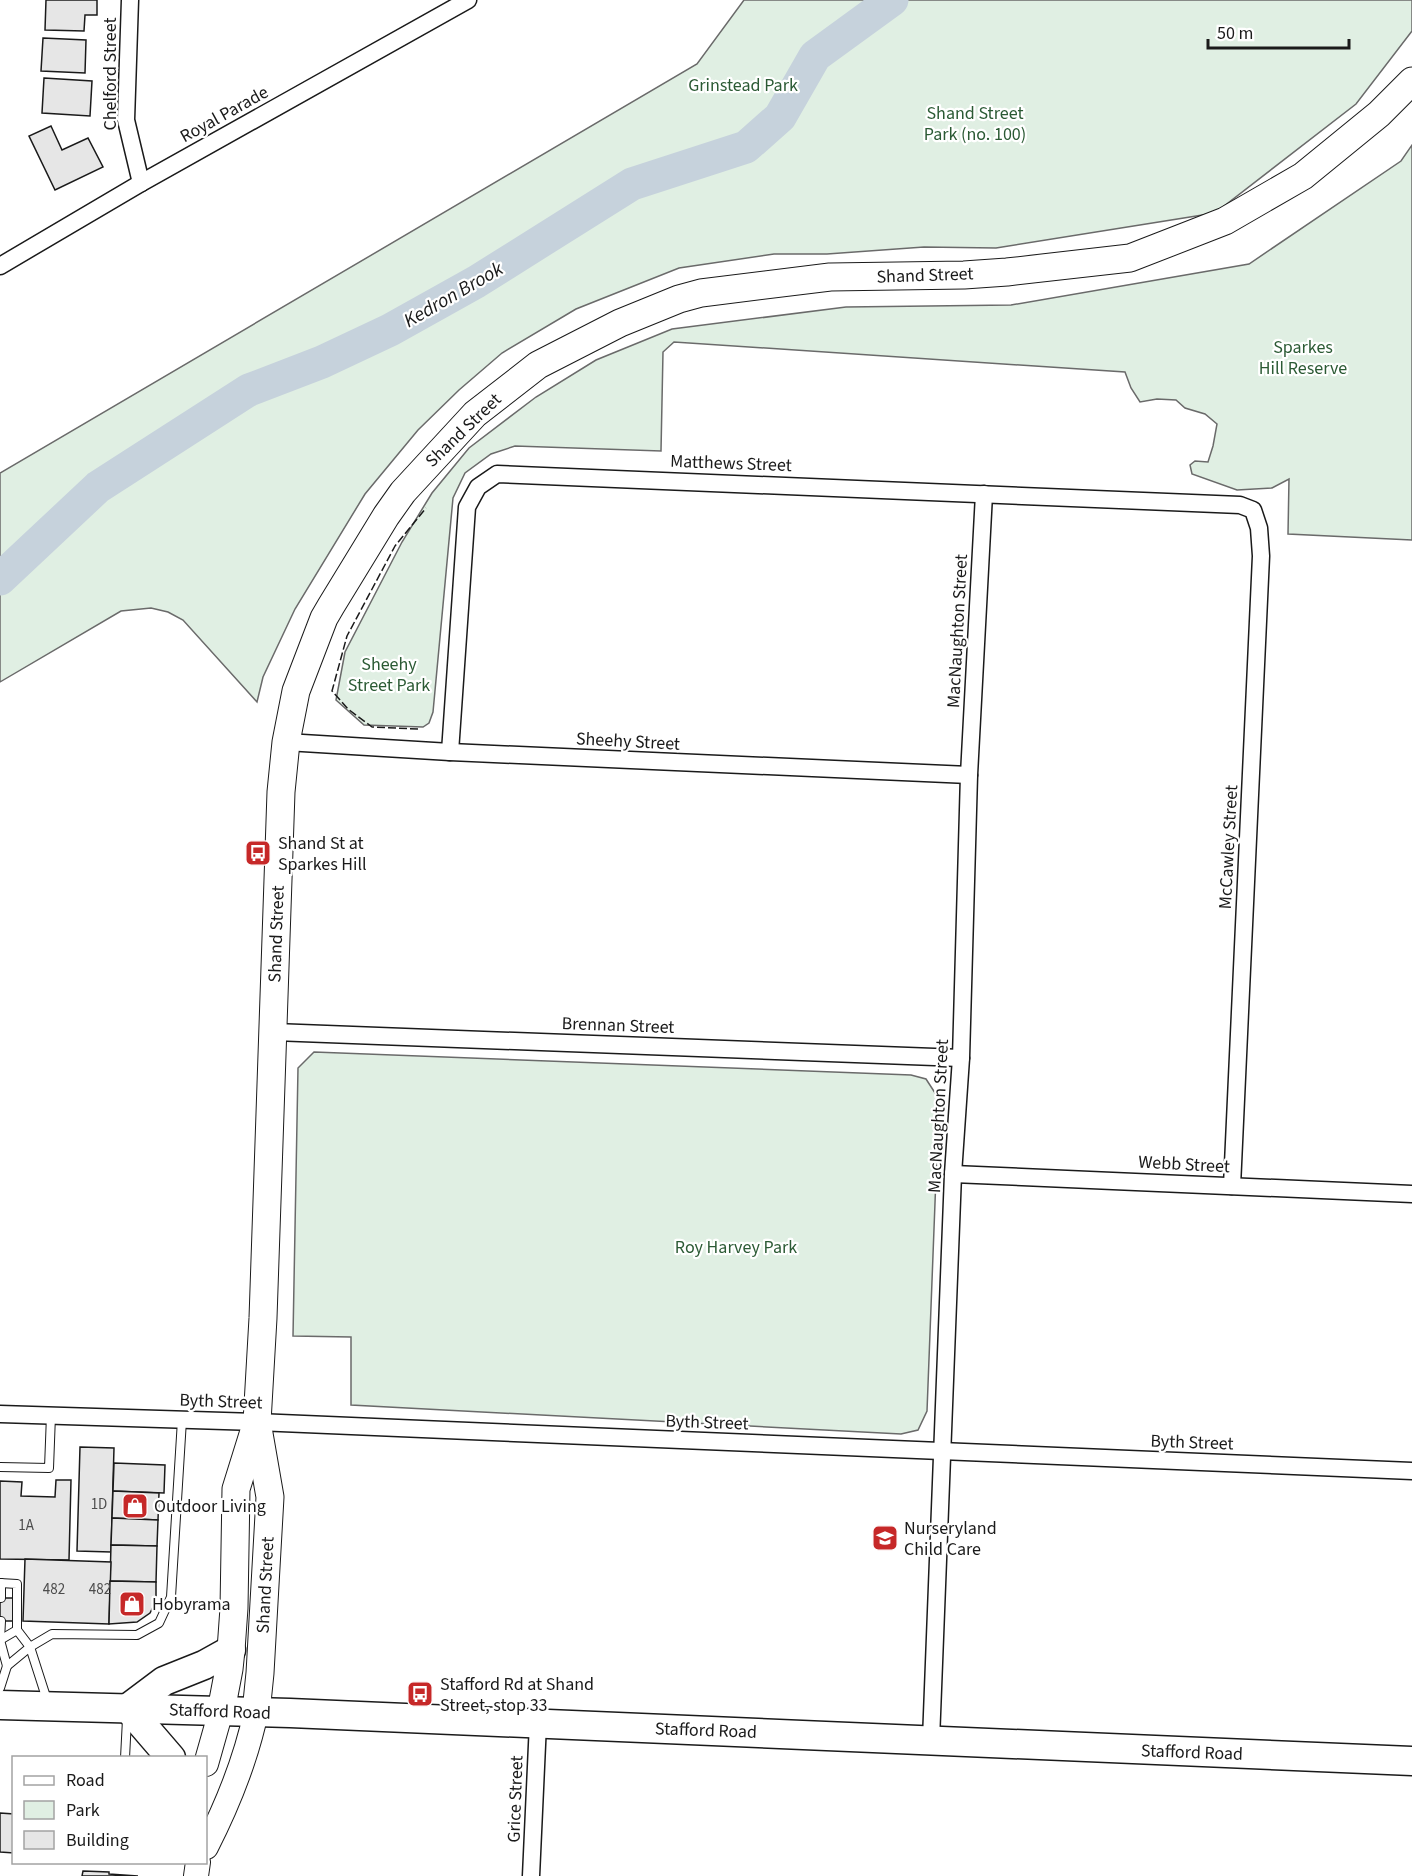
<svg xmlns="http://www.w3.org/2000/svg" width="1412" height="1876" viewBox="0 0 1412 1876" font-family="'Source Sans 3',sans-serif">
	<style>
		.green { fill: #e0efe3; stroke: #6a6a6a; stroke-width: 1.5 }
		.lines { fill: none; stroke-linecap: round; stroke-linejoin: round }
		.river { stroke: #c6d2dc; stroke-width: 33 }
		.building { fill: #e6e6e6; stroke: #1a1a1a; stroke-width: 1.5 }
		.service-casing { stroke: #1a1a1a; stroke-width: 10 }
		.minor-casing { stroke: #1a1a1a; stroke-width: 19 }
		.secondary-casing { stroke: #1a1a1a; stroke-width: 26 }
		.primary-casing { stroke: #1a1a1a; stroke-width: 29 }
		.trunk-casing { stroke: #1a1a1a; stroke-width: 31 }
		.service { stroke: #fff; stroke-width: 8 }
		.minor { stroke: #fff; stroke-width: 16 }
		.secondary { stroke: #fff; stroke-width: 24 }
		.primary { stroke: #fff; stroke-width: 27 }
		.trunk { stroke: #fff; stroke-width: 28 }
		.fence { stroke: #1a1a1a; stroke-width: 1.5; stroke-dasharray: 8 3; stroke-linecap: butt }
		.labels { text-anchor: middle; stroke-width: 4.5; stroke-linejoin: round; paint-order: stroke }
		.number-label { font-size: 15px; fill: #4d4d4d }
		.street-label { font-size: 18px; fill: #1a1a1a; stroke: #fff }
		.park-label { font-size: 18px; fill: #2b5a34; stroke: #fff }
		.poi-label { font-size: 18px; fill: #1a1a1a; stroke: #fff; text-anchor: start }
		.water-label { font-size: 20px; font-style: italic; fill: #1a1a1a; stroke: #fff }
	</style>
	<rect width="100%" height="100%" fill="#fff"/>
	<!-- green -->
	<g class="green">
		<polygon points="744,0 1412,0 1412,31 1356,104 1215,213 996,248 924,247 827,254 774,254 679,268 576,309 502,353 459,390 418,430 365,494 295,609 263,677 257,702 183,620 168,612 151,608 121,611 0,682 0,473 697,64"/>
		<polygon points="1412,145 1412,540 1288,534 1289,479 1272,488 1237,490 1192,474 1190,465 1195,461 1208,462 1213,446 1217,424 1205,414 1185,408 1176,400 1157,399 1140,402 1131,388 1125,372 674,342 663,352 661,451 515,446 491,454 465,473 453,498 433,712 429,723 423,727 364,725 336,700 345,652 402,542 432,493 469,448 536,397 596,360 672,329 846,307 1011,305 1249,264 1401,161"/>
		<polygon points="314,1052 911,1075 926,1079 939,1099 927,1411 918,1430 901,1434 351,1405 351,1337 293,1336 298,1068"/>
	</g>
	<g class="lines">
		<!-- river -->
		<polyline class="river" points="0,579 98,487 249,390 322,362 390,330 476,282 632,184 746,147 780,117 815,56 892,0"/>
	</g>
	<!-- building -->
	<g class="building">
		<polygon points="46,0 97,0 97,15 85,15 84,31 45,30"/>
		<polygon points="43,38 86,40 85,73 41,71"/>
		<polygon points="44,78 92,81 90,116 42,113"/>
		<polygon points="51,126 62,150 88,138 103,167 55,190 29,136"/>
		<polygon points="80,1447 114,1448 111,1552 77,1551"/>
		<polygon points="114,1463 165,1465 164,1493 113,1491"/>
		<polygon points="56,1480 71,1480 69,1560 0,1559 0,1481 22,1482 21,1496 55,1497"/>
		<polygon points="113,1491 159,1493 158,1520 112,1518"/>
		<polygon points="112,1518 158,1520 157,1546 111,1545"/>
		<polygon points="111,1545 157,1546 156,1582 110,1581"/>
		<polygon points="25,1559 111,1562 109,1624 23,1621"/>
		<polygon points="110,1581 156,1582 156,1601 150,1613 137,1622 109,1624"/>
		<rect x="0" y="1598" width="14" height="23"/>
		<polygon points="0,1813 14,1814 14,1853 0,1852"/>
		<polygon points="83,1871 109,1872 109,1874 138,1876 82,1876"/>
	</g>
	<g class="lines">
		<!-- service casing -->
		<g class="service-casing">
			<g id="service">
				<polyline points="0,1467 49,1468 51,1415"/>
				<polyline points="0,1583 17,1584 17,1630 30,1647 48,1703"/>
				<polyline points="1,1598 1,1583"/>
				<polyline points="0,1640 17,1630"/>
				<polyline points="7,1666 30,1647 52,1634 137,1635 159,1623 171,1597 182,1420"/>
				<polyline points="0,1688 7,1666 0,1640 1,1621"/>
				<polyline points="125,1758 127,1719"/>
			</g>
		</g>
		<!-- minor casing -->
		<g class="minor-casing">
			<g id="minor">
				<polyline points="130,0 126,120 141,183"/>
				<polyline points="0,266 141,183 468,0"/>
				<polyline points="286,742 450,752 969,775"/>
				<polyline points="450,752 467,507 478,487 497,474 1240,505 1253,510 1259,528 1261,556 1232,1186"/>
				<polyline points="274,1032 961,1058"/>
				<polyline points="953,1174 1412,1194"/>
				<polyline points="0,1414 257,1422 1412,1471"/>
				<polyline points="931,1740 953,1174 961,1058 969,775 984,494"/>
				<polyline points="531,1876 538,1723"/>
			</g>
		</g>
		<!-- secondary casing -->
		<g class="secondary-casing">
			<g id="secondary">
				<polyline points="206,1764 221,1711"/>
				<path d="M206 1847C228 1804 246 1759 256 1712"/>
				<polyline points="196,1876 198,1862"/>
			</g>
		</g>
		<!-- primary casing -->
		<g class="primary-casing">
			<g id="primary">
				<polyline points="221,1711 229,1669 231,1650 234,1608 236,1489 255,1428"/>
				<polyline points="256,1712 260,1673 270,1497 257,1422 263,1318 281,792 286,742 296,691 324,618 331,606 386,516 403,492 475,414 538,365 620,323 679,299 701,293 830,277 964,275 1007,272 1130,258 1225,221 1303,176 1379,114 1412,81"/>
			</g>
		</g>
		<!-- trunk casing -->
		<g class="trunk-casing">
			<g id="trunk">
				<polyline points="0,1705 290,1713 1412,1761"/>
				<polyline points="128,1708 164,1681 204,1665 231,1650"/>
				<polyline points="128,1708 171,1758"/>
			</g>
		</g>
		<!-- service -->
		<use href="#service" class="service"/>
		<!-- minor -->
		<use href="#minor" class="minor"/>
		<!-- secondary -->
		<use href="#secondary" class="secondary"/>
		<!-- primary -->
		<use href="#primary" class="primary"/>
		<!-- trunk -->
		<use href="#trunk" class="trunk"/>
		<!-- fence -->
		<polyline class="fence" points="418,729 372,727 348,709 332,691 347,636 395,546 426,508"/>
	</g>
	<!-- icons -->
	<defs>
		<g id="bus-square" transform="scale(1.35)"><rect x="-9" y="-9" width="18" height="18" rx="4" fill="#c62828" stroke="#fff"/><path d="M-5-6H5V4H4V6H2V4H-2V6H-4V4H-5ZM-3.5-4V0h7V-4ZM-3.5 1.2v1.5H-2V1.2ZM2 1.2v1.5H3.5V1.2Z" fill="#fff"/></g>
		<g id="shop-square" transform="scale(1.35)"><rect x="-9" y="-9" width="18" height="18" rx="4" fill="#c62828" stroke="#fff"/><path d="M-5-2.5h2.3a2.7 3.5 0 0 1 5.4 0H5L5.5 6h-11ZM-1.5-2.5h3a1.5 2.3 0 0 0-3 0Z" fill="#fff"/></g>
		<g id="school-square" transform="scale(1.35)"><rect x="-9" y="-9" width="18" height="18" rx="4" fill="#c62828" stroke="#fff"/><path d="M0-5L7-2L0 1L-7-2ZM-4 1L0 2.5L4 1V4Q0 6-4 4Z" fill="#fff"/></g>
	</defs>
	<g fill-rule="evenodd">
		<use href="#bus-square" x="258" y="853"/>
		<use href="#shop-square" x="135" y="1506"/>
		<use href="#school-square" x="885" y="1538"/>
		<use href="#shop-square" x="132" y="1604"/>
		<use href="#bus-square" x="420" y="1694"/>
	</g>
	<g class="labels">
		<!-- number labels -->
		<g class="number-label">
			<text x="99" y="1509">1D</text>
			<text x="26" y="1530">1A</text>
			<text x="54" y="1594">482</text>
			<text x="100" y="1594">482</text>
		</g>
		<!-- street labels -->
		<g class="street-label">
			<text transform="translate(110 74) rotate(-90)" y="6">Chelford Street</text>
			<text transform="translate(224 114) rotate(-29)" y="6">Royal Parade</text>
			<text transform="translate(925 275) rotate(-2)" y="6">Shand Street</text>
			<text transform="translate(463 430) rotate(-44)" y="6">Shand Street</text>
			<text transform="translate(731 463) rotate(2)" y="6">Matthews Street</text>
			<text transform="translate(957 631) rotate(-87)" y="6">MacNaughton Street</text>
			<text transform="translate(628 741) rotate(3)" y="6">Sheehy Street</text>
			<text transform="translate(1228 847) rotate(-87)" y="6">McCawley Street</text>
			<text transform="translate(276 934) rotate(-88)" y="6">Shand Street</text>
			<text transform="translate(618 1025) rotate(2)" y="6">Brennan Street</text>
			<text transform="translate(938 1116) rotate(-87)" y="6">MacNaughton Street</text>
			<text transform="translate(1184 1164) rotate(3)" y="6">Webb Street</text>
			<text transform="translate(221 1401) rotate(2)" y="6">Byth Street</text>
			<text transform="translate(707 1422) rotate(2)" y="6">Byth Street</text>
			<text transform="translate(1192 1442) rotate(2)" y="6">Byth Street</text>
			<text transform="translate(265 1585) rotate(-87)" y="6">Shand Street</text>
			<text transform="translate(220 1711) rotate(2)" y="6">Stafford Road</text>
			<text transform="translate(706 1730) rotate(2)" y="6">Stafford Road</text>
			<text transform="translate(1192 1752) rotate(2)" y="6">Stafford Road</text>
			<text transform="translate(515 1799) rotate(-88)" y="6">Grice Street</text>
		</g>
		<!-- park labels -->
		<g class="park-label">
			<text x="743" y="91">Grinstead Park</text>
			<text x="975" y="119">Shand Street<tspan x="975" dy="21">Park (no. 100)</tspan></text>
			<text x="1303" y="353">Sparkes<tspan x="1303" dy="21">Hill Reserve</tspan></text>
			<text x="389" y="670">Sheehy<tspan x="389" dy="21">Street Park</tspan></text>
			<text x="736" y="1253">Roy Harvey Park</text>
		</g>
		<!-- poi labels -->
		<g class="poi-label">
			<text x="278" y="849">Shand St at<tspan x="278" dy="21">Sparkes Hill</tspan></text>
			<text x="154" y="1512">Outdoor Living</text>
			<text x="904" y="1534">Nurseryland<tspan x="904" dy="21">Child Care</tspan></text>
			<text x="152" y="1610">Hobyrama</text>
			<text x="440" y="1690">Stafford Rd at Shand<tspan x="440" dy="21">Street, stop 33</tspan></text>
		</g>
		<!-- water labels -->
		<g class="water-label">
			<text transform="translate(453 294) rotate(-30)" y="7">Kedron Brook</text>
		</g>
	</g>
	<!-- legend -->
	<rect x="12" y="1756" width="195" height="108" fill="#ffffff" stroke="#a3a3a3" stroke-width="1.5"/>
	<rect x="24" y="1776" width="30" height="9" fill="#ffffff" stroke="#a3a3a3" stroke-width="1.5"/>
	<text x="66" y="1786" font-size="18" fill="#1a1a1a">Road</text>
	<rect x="24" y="1801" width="30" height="18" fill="#e0efe3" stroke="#a3a3a3" stroke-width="1.5"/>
	<text x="66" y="1816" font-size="18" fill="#1a1a1a">Park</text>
	<rect x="24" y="1831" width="30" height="18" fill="#e6e6e6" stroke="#a3a3a3" stroke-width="1.5"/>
	<text x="66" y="1846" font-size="18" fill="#1a1a1a">Building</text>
	<!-- scale -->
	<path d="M1208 39v9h141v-9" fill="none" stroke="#1a1a1a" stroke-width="3"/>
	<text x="1217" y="39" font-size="18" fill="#1a1a1a" stroke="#ffffff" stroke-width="4.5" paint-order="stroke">50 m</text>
</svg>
